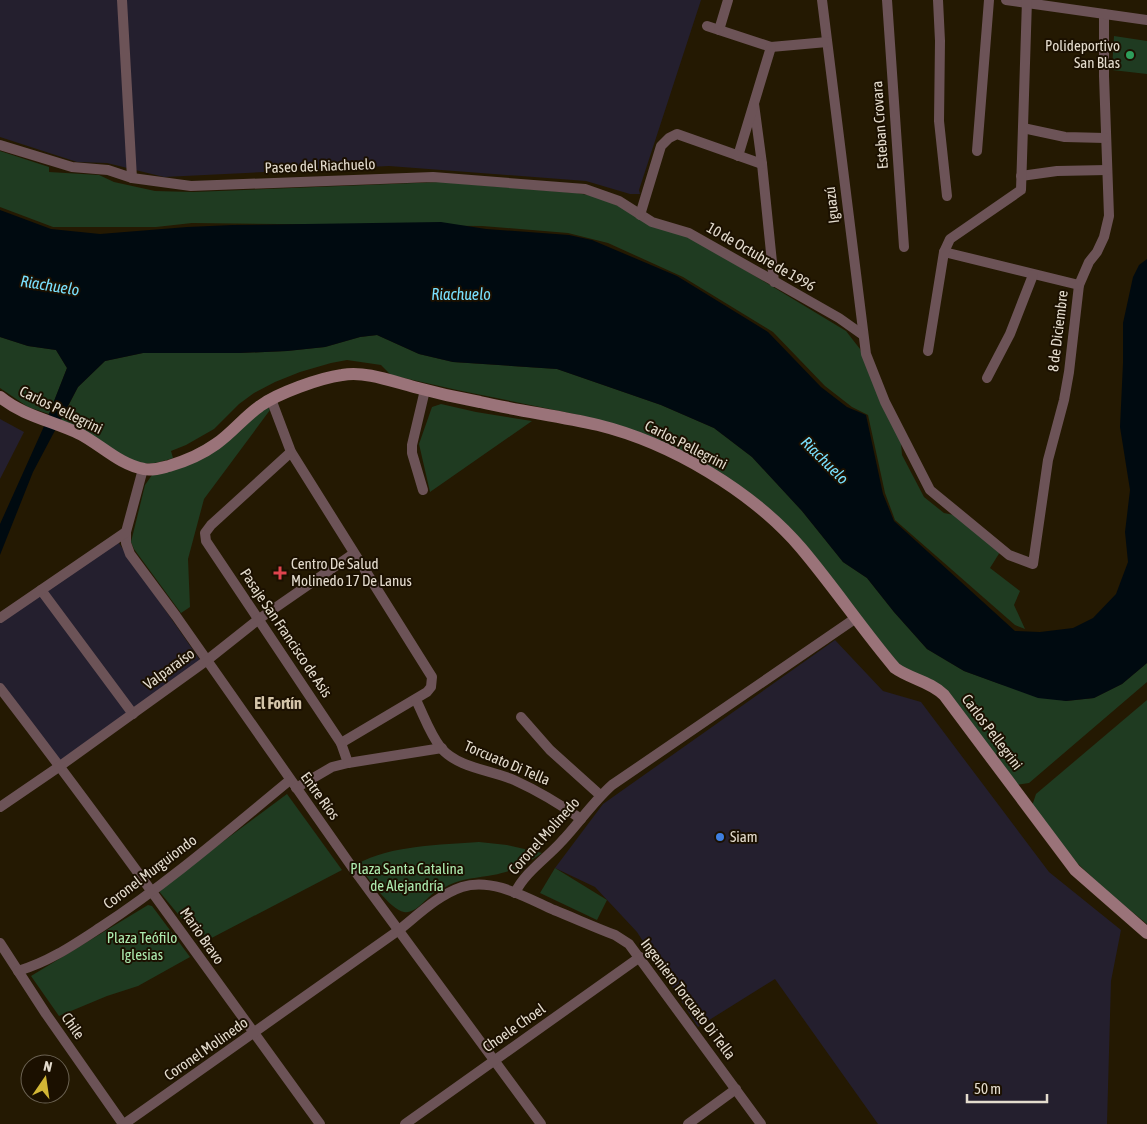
<svg xmlns="http://www.w3.org/2000/svg" width="1147" height="1124" viewBox="0 0 1147 1124" font-family="'Asap Condensed',sans-serif">
	<style>
		.industrial { fill: #241f2e }
		.green { fill: #1f3b21 }
		.water { fill: #000a10 }
		.lines { fill: none; stroke-linecap: round; stroke-linejoin: round }
		.street { stroke: #6c5357; stroke-width: 10 }
		.secondary { stroke: #9a7379; stroke-width: 12 }
		.leisure-dot { fill: #2e9e5b; stroke: #1b1000; stroke-width: 2 }
		.health-dot { fill: #e0444e; stroke: #1b1000; stroke-width: 2 }
		.shop-dot { fill: #3f7fe0; stroke: #1b1000; stroke-width: 2 }
		.labels { text-anchor: middle; stroke-width: 4; stroke-linejoin: round; paint-order: stroke }
		.poi-label { font-size: 15px; fill: #e4dcce; stroke: #1b1000; text-anchor: start }
		.street-label { font-size: 15px; fill: #e4dcce; stroke: #1b1000 }
		.park-label { font-size: 15px; fill: #aceaae; stroke: #1b1000 }
		.water-label { font-size: 16px; font-style: italic; fill: #7ae1fe; stroke: #1b1000 }
		.neighbourhood-label { font-size: 16px; font-weight: bold; fill: #d4c5a9; stroke: #1b1000 }
	</style>
	<rect width="100%" height="100%" fill="#241902"/>
	<!-- industrial -->
	<g class="industrial">
		<polygon points="0,0 701,0 639,190 640,194 630,194 586,181 389,166 164,177 107,163 77,162 0,137"/>
		<polygon points="0,419 24,432 0,479"/>
		<polygon points="114,536 200,660 59,768 0,687 0,621"/>
		<polygon points="835,640 883,691 921,702 1049,872 1121,930 1111,981 1107,1124 878,1124 775,979 698,1027 637,932 595,887 555,868 603,804"/>
	</g>
	<!-- green -->
	<g class="green">
		<polygon points="1114,36 1147,41 1147,74 1112,70"/>
		<polygon points="0,151 49,167 49,172 99,175 114,182 155,191 193,192 441,182 577,193 598,197 692,238 846,331 860,349 901,443 902,455 924,497 944,513 954,515 1000,552 990,568 1020,591 1014,605 1025,629 1015,625 895,520 885,493 868,415 852,407 825,386 773,332 683,277 608,243 568,233 482,226 192,223 156,227 53,227 0,207"/>
		<path d="M377 335 419 354 453 362 557 369 661 405 714 428 752 457 802 511 843 562 867 578 894 612 927 649 964 671 1000 684 1066 701 1094 698 1122 684 1147 663V682L1029 783 1016 785 955 703 903 669 801 544 735 485 584 416 457 390 391 375 381 365 347 360 331 363 300 372 275 382 254 393 239 404 214 429 186 445 171 451 173 458C163 461 152 465 142 463 115 456 85 434 61 420L78 387 105 361 143 353H239L287 351 325 347 360 337Z"/>
		<polygon points="0,337 28,346 56,350 67,368 49,414 28,407 0,388"/>
		<polygon points="441,404 476,412 532,421 430,492 419,444 432,407"/>
		<polygon points="268,407 270,410 204,499 188,559 190,607 181,613 134,549 131,542 145,485 152,475"/>
		<polygon points="1147,700 1147,924 1109,893 1077,863 1032,806 1036,794"/>
		<polygon points="287,794 342,870 202,943 158,890"/>
		<path d="M479 842 507 845 542 853C527 864 511 872 493 875 478 878 463 878 449 885 445 887 440 890 435 892 426 898 416 914 404 912 390 910 367 876 357 864 391 845 441 845 479 842Z"/>
		<polygon points="555,868 607,900 597,920 540,893"/>
		<polygon points="148,905 152,906 190,957 138,986 107,996 59,1016 31,976"/>
	</g>
	<!-- water -->
	<polygon class="water" points="0,210 51,229 100,234 187,227 233,225 441,222 486,229 569,235 592,240 677,276 768,332 821,387 847,407 866,415 883,494 894,521 1015,631 1040,632 1073,628 1093,618 1116,594 1128,562 1125,532 1130,490 1120,427 1123,363 1123,323 1133,277 1139,265 1147,259 1147,663 1122,684 1094,698 1066,701 1038,698 964,671 927,649 894,612 867,578 843,562 802,511 752,457 714,428 661,405 557,369 453,362 419,354 377,335 360,337 325,347 287,351 239,353 143,353 105,361 78,387 33,472 0,555 0,524 45,424 67,368 56,350 28,346 0,337"/>
	<g class="lines">
		<!-- street -->
		<g class="street">
			<polyline points="122,0 132,178"/>
			<polyline points="822,0 866,354 885,402 930,490 1009,555 1033,564 1048,460 1064,400 1069,372 1079,285 1089,262 1097,252 1104,237 1109,216 1104,76 1104,14"/>
			<polyline points="887,0 904,247"/>
			<polyline points="938,0 940,41 939,121 947,196"/>
			<polyline points="1006,0 1147,20"/>
			<polyline points="707,26 771,47 827,42"/>
			<polyline points="719,30 728,0"/>
			<polyline points="754,104 762,164 774,282"/>
			<polyline points="1023,128 1065,137 1105,138"/>
			<polyline points="0,145 72,167 108,170 132,178 191,186 433,177 585,189 619,201 652,222 689,233 839,318 863,335"/>
			<polyline points="977,151 989,0"/>
			<polyline points="738,156 771,47"/>
			<polyline points="1021,176 1057,171 1107,170"/>
			<polyline points="640,215 661,146 669,138 677,134 762,164"/>
			<polyline points="944,252 1079,285"/>
			<polyline points="928,351 944,252 950,239 1021,190 1027,0"/>
			<polyline points="987,378 1010,334 1033,275"/>
			<polyline points="271,399 291,452 432,677 431,687 427,692 341,743 348,763 332,767 296,788"/>
			<polyline points="291,452 211,525 205,533 206,541 341,743"/>
			<polyline points="143,469 126,532 126,543 130,554 176,616 352,867 541,1124"/>
			<polyline points="423,490 412,453 412,445 425,390"/>
			<polyline points="41,590 133,714"/>
			<polyline points="0,618 126,532"/>
			<path d="M0 688C110 831 214 978 320 1124"/>
			<path d="M416 700C424 716 430 734 441 748 458 768 491 770 514 780 538 791 560 804 581 819"/>
			<polyline points="521,717 550,750 600,795"/>
			<polyline points="348,763 442,748"/>
			<polyline points="0,807 60,766 206,661 259,619 353,554"/>
			<path d="M515 893C525 872 547 858 562 841 579 823 593 802 612 785L856 618"/>
			<polyline points="0,943 46,1014 123,1124"/>
			<path d="M18 971C49 962 75 944 101 927 168 883 228 831 290 780"/>
			<path d="M124 1124 399 930C418 915 438 895 462 887 492 877 527 898 554 910 574 918 594 927 615 935L629 944 761 1124"/>
			<polyline points="405,1124 640,957"/>
			<polyline points="688,1124 736,1089"/>
		</g>
		<!-- secondary -->
		<path class="secondary" d="M0 397C23 416 53 421 80 434 101 445 120 465 144 469 152 471 161 468 169 466 186 461 202 454 216 444 232 433 244 417 260 406 278 393 320 378 342 375 366 371 391 381 414 387 436 393 458 398 480 402 519 411 559 416 598 425 671 443 752 491 801 548 834 587 862 629 895 668 910 679 930 681 944 695L1075 870 1147 933"/>
	</g>
	<!-- markers -->
	<circle class="leisure-dot" cx="1130" cy="55" r="5"/>
	<path class="health-dot" d="M277.5 565.5h5v5h5v5h-5v5h-5v-5h-5v-5h5z"/>
	<circle class="shop-dot" cx="720" cy="837" r="5"/>
	<g class="labels">
		<!-- poi labels -->
		<g class="poi-label">
			<text x="1120" y="51" text-anchor="end">Polideportivo<tspan x="1120" dy="17">San Blas</tspan></text>
			<text x="291" y="569">Centro De Salud<tspan x="291" dy="17">Molinedo 17 De Lanus</tspan></text>
			<text x="730" y="842">Siam</text>
		</g>
		<!-- street labels -->
		<g class="street-label">
			<text transform="translate(880 125) rotate(-94)" y="5">Esteban Crovara</text>
			<text transform="translate(320 166) rotate(-2)" y="5">Paseo del Riachuelo</text>
			<text transform="translate(832 205) rotate(-97)" y="5">Iguazú</text>
			<text transform="translate(761 257) rotate(30)" y="5">10 de Octubre de 1996</text>
			<text transform="translate(1058 331) rotate(-83)" y="5">8 de Diciembre</text>
			<text transform="translate(61 410) rotate(26)" y="5">Carlos Pellegrini</text>
			<text transform="translate(686 445) rotate(27)" y="5">Carlos Pellegrini</text>
			<text transform="translate(286 633) rotate(56)" y="5">Pasaje San Francisco de Asis</text>
			<text transform="translate(169 669) rotate(-36)" y="5">Valparaíso</text>
			<text transform="translate(992 732) rotate(53)" y="5">Carlos Pellegrini</text>
			<text transform="translate(507 763) rotate(23)" y="5">Torcuato Di Tella</text>
			<text transform="translate(320 796) rotate(54)" y="5">Entre Ríos</text>
			<text transform="translate(544 836) rotate(-48)" y="5">Coronel Molinedo</text>
			<text transform="translate(150 872) rotate(-37)" y="5">Coronel Murguiondo</text>
			<text transform="translate(202 936) rotate(55)" y="5">Mario Bravo</text>
			<text transform="translate(688 999) rotate(53)" y="5">Ingeniero Torcuato Di Tella</text>
			<text transform="translate(73 1026) rotate(55)" y="5">Chile</text>
			<text transform="translate(514 1028) rotate(-35)" y="5">Choele Choel</text>
			<text transform="translate(206 1049) rotate(-35)" y="5">Coronel Molinedo</text>
		</g>
		<!-- park labels -->
		<g class="park-label">
			<text x="407" y="874">Plaza Santa Catalina<tspan x="407" dy="17">de Alejandría</tspan></text>
			<text x="142" y="943">Plaza Teófilo<tspan x="142" dy="17">Iglesias</tspan></text>
		</g>
		<!-- water labels -->
		<g class="water-label">
			<text transform="translate(50 285) rotate(9)" y="6">Riachuelo</text>
			<text x="461" y="300">Riachuelo</text>
			<text transform="translate(825 460) rotate(45)" y="6">Riachuelo</text>
		</g>
		<!-- neighbourhood labels -->
		<g class="neighbourhood-label">
			<text x="278" y="709">El Fortín</text>
		</g>
	</g>
	<!-- north arrow -->
	<g transform="translate(45 1079) rotate(13)"><circle r="24" fill="#1b1000" stroke="#6b6252"/>
	<path d="M0-4L9 19L0 12L-9 19Z" fill="#d2b635"/>
	<text y="-8" font-size="14" font-weight="bold" text-anchor="middle" fill="#e4dcce">N</text>
	</g>
	<!-- scale -->
	<path d="M967 1094v8h80v-8" fill="none" stroke="#e4dcce" stroke-width="2.5"/>
	<text x="974" y="1094" font-size="15" fill="#e4dcce" stroke="#1b1000" stroke-width="4" paint-order="stroke">50 m</text>
</svg>
